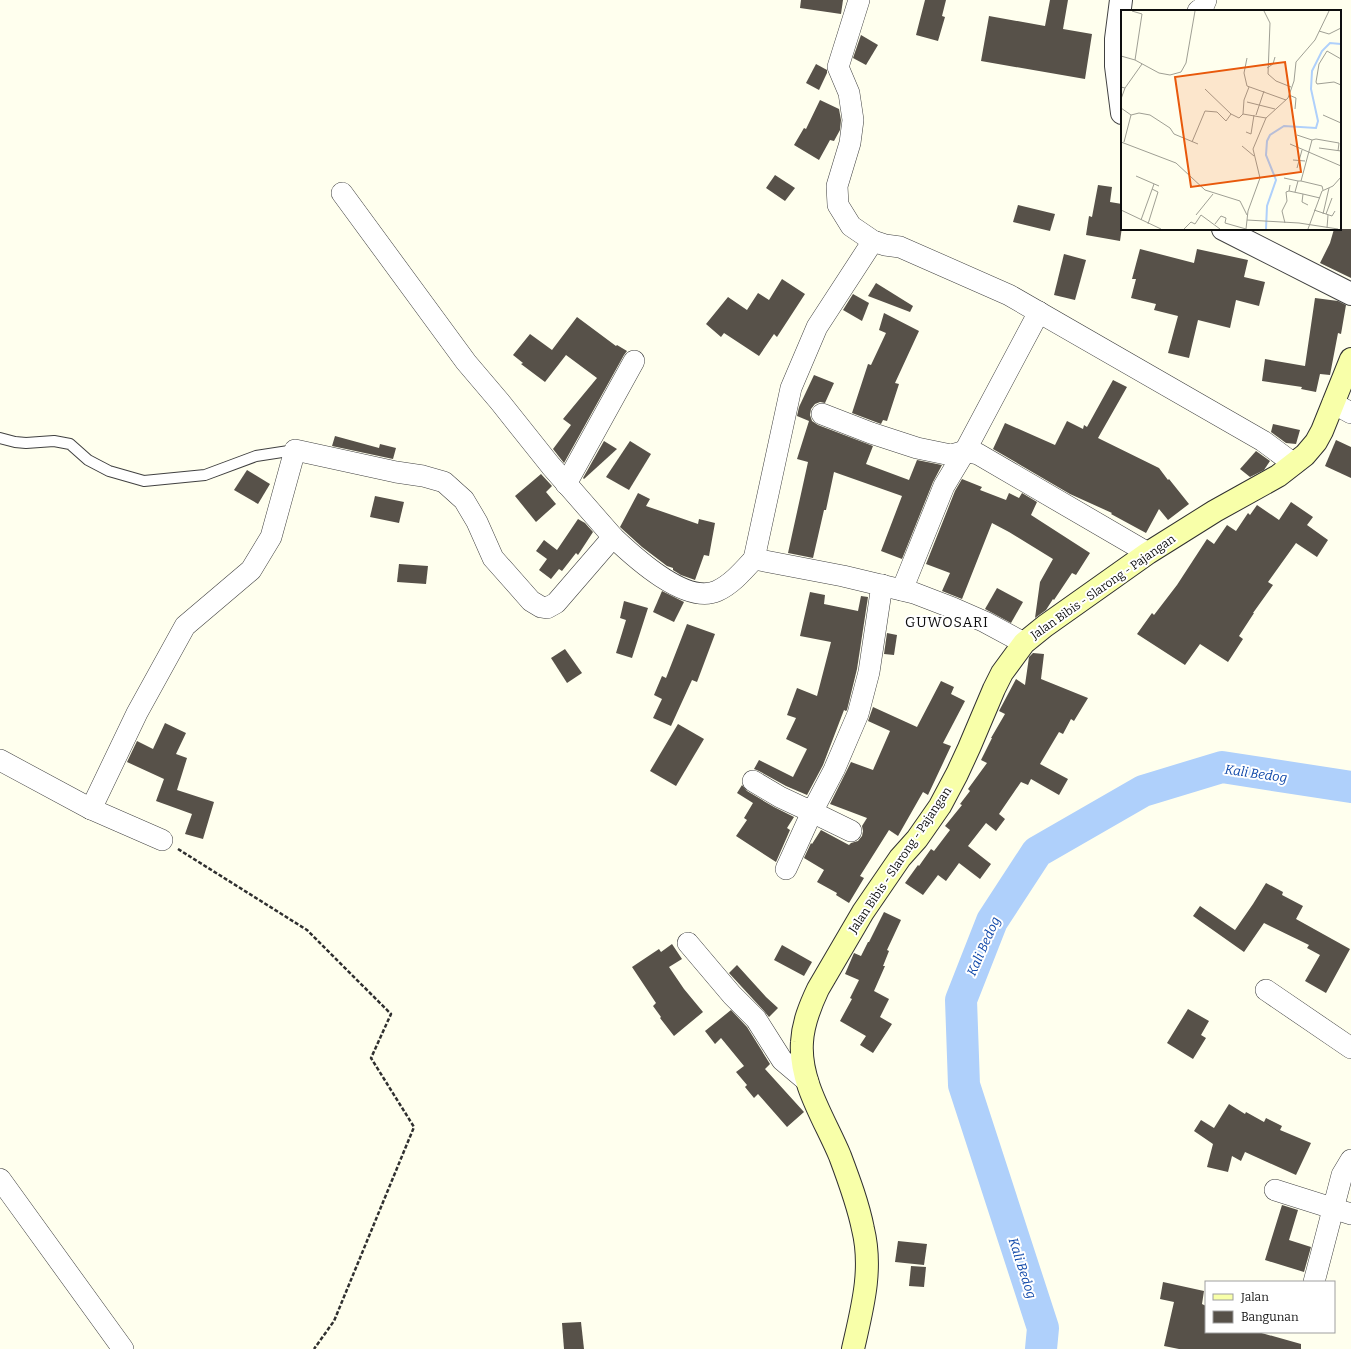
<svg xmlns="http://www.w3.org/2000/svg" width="1351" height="1349" viewBox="0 0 1351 1349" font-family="Bitter,serif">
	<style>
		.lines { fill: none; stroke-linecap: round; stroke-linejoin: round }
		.river { stroke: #afd0fb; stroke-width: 32 }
		.building { fill: #575149 }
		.service-casing { stroke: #414141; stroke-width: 12 }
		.minor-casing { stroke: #414141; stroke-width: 22 }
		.tertiary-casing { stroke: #414141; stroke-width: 24 }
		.secondary-casing { stroke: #303030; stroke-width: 24 }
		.path { stroke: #303030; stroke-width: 2.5; stroke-dasharray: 4 2; stroke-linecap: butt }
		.service { stroke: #fff; stroke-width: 10 }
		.minor { stroke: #fff; stroke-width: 21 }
		.tertiary { stroke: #fff; stroke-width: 22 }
		.secondary { stroke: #f8ffa9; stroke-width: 22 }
		.labels { text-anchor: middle; stroke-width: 4; stroke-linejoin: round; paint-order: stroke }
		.street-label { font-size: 12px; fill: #0e0e0e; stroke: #fff }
		.water-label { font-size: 13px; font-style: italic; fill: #0e47a9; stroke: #fff }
		.quarter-label { font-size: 14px; letter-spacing: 1px; fill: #0e0e0e; stroke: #fff }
		.inset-river { fill: none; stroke: #afd0fb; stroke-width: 2 }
		.inset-road { fill: none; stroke: #9f9f94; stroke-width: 1 }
		.view { fill: #e8590c; fill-opacity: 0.15; stroke: #e8590c; stroke-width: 2 }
		.inset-edge { fill: none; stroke: #0e0e0e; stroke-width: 2 }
	</style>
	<rect width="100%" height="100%" fill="#ffe"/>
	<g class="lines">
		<!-- river -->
		<polyline class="river" points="1041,1349 1043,1328 964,1085 961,1000 992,921 1037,852 1143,791 1222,767 1351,787"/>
	</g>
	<!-- building -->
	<g class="building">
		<polygon points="801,0 843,0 841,14 800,8"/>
		<polygon points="925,0 946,0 942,16 945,17 938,41 916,35"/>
		<polygon points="1050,0 1068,0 1063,29 1092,34 1085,79 981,61 989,16 1045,26"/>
		<polygon points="861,35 878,45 866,65 853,58"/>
		<polygon points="816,64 827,70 827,73 819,90 806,83"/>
		<polygon points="820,100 839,109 841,120 840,130 834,141 830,140 819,160 794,145 804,128 806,129"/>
		<polygon points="775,175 795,188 785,201 766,188"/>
		<polygon points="1098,185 1112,187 1110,202 1122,204 1122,227 1120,241 1086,235 1089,216 1092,217"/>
		<polygon points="1018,205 1055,214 1050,231 1013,222"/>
		<polygon points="1334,229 1351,229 1351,278 1320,263 1330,243"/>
		<polygon points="1140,249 1194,263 1197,249 1248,260 1244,277 1265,282 1259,306 1236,300 1230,328 1198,320 1189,358 1168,353 1178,316 1154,310 1156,304 1131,298 1136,279 1132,279"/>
		<polygon points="1064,254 1086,260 1075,300 1054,295"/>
		<polygon points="782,279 805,294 777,337 774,334 759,356 724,333 721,337 706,324 728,297 747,310 758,293 769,300"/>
		<polygon points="876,283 913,306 910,312 868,296"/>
		<polygon points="853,294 869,303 862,321 843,310"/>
		<polygon points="1315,298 1338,301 1346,305 1341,334 1338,333 1330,375 1320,374 1316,392 1301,389 1302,387 1262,381 1265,359 1305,366"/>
		<polygon points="884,313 919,331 895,383 899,384 887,421 883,420 881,424 852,413 868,364 871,365 886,333 879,330"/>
		<polygon points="577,317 616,346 617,345 627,351 624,355 564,463 553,449 571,425 563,419 597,378 566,355 545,382 521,364 523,363 513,355 530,334 552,350"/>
		<polygon points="814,375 834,383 825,403 820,402 815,404 811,409 810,415 812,421 818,425 873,446 866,464 909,480 917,460 942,465 933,482 902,559 881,551 902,496 834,472 826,510 824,510 813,558 788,553 808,462 797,459 809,421 797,416 799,407"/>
		<polygon points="1113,380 1127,387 1098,438 1159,468 1168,480 1169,479 1189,504 1168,520 1159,509 1146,533 1111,514 1112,513 1070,494 993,449 1005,423 1055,445 1067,421 1083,429 1084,425 1087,427"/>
		<polygon points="1273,424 1300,430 1296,444 1286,443 1271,432"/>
		<polygon points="335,436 379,448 380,444 396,448 393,459 332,446"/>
		<polygon points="1336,440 1351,447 1351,478 1325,466"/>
		<polygon points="604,441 617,449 584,479 583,478"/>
		<polygon points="630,441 651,454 629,490 606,477"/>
		<polygon points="1256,451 1270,461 1264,470 1250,477 1240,469"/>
		<polygon points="247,470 270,484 258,504 234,490"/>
		<polygon points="541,474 552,486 546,492 556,504 536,522 515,496"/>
		<polygon points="962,479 982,487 980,490 1006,500 1009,493 1019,498 1022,493 1037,502 1031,515 1090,553 1076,575 1072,573 1054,600 1053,599 1046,610 1035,618 1040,582 1053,559 1009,532 992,523 962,599 942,591 950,573 926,564 955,491"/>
		<polygon points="638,493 650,499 646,506 698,524 699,519 715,523 709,556 704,555 695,580 681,575 673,570 673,568 667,566 642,547 620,527"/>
		<polygon points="375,496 404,502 399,523 370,517"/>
		<polygon points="1291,502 1313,517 1307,525 1328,540 1317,557 1296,543 1268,582 1273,585 1253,613 1254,613 1239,636 1243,639 1228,662 1200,644 1185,665 1137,634 1152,613 1154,615 1177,585 1207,539 1214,544 1227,525 1236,531 1248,513 1250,515 1257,505 1279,520"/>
		<polygon points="578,519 585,523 593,532 578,555 576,553 562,571 559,569 551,579 539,570 547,559 536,551 544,540 557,550"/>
		<polygon points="399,564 428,566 426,584 397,582"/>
		<polygon points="997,588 1023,602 1011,623 985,609"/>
		<polygon points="662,591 684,602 674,622 653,612"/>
		<polygon points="810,592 825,595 824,604 858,611 861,596 868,597 857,669 847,710 846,711 844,710 823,765 807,795 786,786 759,771 754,769 759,760 793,777 807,749 786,739 796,718 787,715 797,688 817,696 831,642 800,636"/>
		<polygon points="624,601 648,608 632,658 616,653 626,620 620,618"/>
		<polygon points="687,624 715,634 697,682 692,680 671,726 653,718 662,699 654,695 662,676 666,678"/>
		<polygon points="887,633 897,635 894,655 884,654"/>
		<polygon points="565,649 582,673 567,683 551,658"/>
		<polygon points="1033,653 1044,654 1041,679 1088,698 1074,721 1071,719 1063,734 1059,732 1040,764 1068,779 1059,795 1031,779 1028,785 1021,782 999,814 1005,819 996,831 986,823 968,846 991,864 980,879 959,863 946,881 938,875 923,895 905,883 918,865 919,866 931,849 934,851 950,830 945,826 962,805 960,804 970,791 968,789 987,763 981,760 992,738 991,738 1005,714 999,711 1016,679 1025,685 1029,657"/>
		<polygon points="941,681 954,687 951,694 965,701 943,743 951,746 928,795 923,792 898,836 889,830 860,876 864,878 849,903 836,895 837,893 817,882 824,870 804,858 811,843 812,844 821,830 849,845 851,843 858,841 862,836 863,831 862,826 867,818 830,804 851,762 873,770 890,731 868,721 873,707 917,727"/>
		<polygon points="165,723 186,733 176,754 187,758 177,790 214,802 203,839 185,834 192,814 156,801 164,779 127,762 137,741 153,749"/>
		<polygon points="678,724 704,739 676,786 650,771"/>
		<polygon points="742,785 747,791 774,807 794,817 787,828 790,830 776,862 736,836 747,820 744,818 753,803 737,793"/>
		<polygon points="1266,883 1283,892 1282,895 1303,906 1296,919 1350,949 1326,993 1305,981 1320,955 1307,948 1309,945 1264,923 1244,952 1193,916 1200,906 1235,930 1253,904"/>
		<polygon points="884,912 901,920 887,950 889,951 883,966 885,966 874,991 889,999 880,1017 892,1024 873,1053 860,1045 866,1036 840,1021 852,999 850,998 859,980 845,974 854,953 861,956 868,942 869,942"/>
		<polygon points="672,944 682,959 669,967 684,989 703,1012 674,1036 660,1018 661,1017 653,1006 656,1003 632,967 659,949 661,952"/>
		<polygon points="782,945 812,962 804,976 774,960"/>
		<polygon points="737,965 766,997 778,1008 769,1017 764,1011 729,973"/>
		<polygon points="1188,1009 1209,1021 1201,1035 1206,1038 1193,1059 1167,1043"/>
		<polygon points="731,1010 747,1027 770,1064 765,1069 804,1112 787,1127 758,1094 754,1098 745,1087 747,1085 736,1072 744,1066 721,1038 715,1044 705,1031"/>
		<polygon points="1229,1104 1245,1114 1246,1112 1264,1122 1266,1118 1282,1126 1280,1130 1311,1143 1296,1175 1245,1152 1241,1161 1232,1156 1228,1172 1207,1167 1213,1144 1194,1131 1201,1120 1214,1128"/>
		<polygon points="1282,1205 1298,1210 1289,1240 1311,1247 1304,1272 1265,1260"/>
		<polygon points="898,1241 927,1244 924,1265 895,1262"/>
		<polygon points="911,1266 926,1267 924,1287 909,1286"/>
		<polygon points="1163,1282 1204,1291 1202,1304 1206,1306 1206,1332 1258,1332 1301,1344 1301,1349 1179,1349 1164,1346 1174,1302 1160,1299"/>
		<polygon points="581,1322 584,1349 564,1349 562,1323"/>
	</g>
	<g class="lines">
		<!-- service casing -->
		<g class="service-casing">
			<polyline id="service" points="0,438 15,442 26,443 54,441 70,444 88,460 109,471 144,481 205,475 256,456 295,450"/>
		</g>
		<!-- minor casing -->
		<g class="minor-casing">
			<g id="minor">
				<polyline points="859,0 838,67 849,93 853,120 850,143 837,186 838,205 851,226 873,241 885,245 900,247 1009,295 1263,441 1294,464"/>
				<polyline points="1198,11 1203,7 1206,0"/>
				<polyline points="1333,403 1351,413"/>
				<polyline points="822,414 871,433 917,448 951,455 965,451 978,454 1148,553"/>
				<polyline points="566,484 634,361"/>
				<path d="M613 537C634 557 686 605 717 591 732 584 743 571 754 559L843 576 914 593 953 608 985 622 1024 643"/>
				<polyline points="754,559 791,388 817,327 873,241"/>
				<polyline points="902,590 944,486 965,451 1039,312"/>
				<polyline points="0,760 91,809 162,840"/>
				<polyline points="753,781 780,797 812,812 834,770 858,714 869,672 882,585"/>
				<polyline points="91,809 137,713 185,626 251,570 271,537 295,450 396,472 423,476 444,482 464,500 477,522 493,558 531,601 541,607 547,608 556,603 613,537 551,466 500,402 466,362 342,193"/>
				<polyline points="786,869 812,812 851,831"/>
				<polyline points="688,943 732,995 756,1019 782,1060 808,1082"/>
				<polyline points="1266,990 1351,1048"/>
				<polyline points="0,1179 123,1349"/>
				<polyline points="1275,1190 1351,1214"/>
				<polyline points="1314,1282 1342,1175 1351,1160"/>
			</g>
		</g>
		<!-- tertiary casing -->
		<g class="tertiary-casing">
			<g id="tertiary">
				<polyline points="1121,0 1116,39 1116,66 1122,113"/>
				<polyline points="1223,229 1351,294"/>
			</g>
		</g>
		<!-- secondary casing -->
		<g class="secondary-casing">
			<path id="secondary" d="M853 1349C862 1309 873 1270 863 1229 858 1204 849 1180 840 1156 825 1120 799 1082 802 1042 803 1023 810 1006 818 989L863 912 900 858 917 839 940 806 957 774 969 748 994 689 1002 673 1024 643 1045 626 1148 553 1215 511 1278 476 1305 455 1316 442 1322 431 1351 359"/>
		</g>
		<!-- path -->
		<polyline class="path" points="178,849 307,930 391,1014 371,1058 414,1127 334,1321 314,1349"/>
		<!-- service -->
		<use href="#service" class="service"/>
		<!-- minor -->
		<use href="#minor" class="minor"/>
		<!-- tertiary -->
		<use href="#tertiary" class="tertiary"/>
		<!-- secondary -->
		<use href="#secondary" class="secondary"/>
	</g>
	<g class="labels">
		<!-- street labels -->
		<g class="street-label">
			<text transform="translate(1103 587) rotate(-35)" y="4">Jalan Bibis - Slarong - Pajangan</text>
			<text transform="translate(900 860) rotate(-56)" y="4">Jalan Bibis - Slarong - Pajangan</text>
		</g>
		<!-- water labels -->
		<g class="water-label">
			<text transform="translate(1256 773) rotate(8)" y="5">Kali Bedog</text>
			<text transform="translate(983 946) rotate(-66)" y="5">Kali Bedog</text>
			<text transform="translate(1023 1268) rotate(72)" y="5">Kali Bedog</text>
		</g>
		<!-- quarter labels -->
		<g class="quarter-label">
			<text x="947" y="627">GUWOSARI</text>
		</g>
	</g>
	<!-- overview -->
	<g transform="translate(1121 10)">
		<rect width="220" height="220" fill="#ffe"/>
		<path class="inset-river" d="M145 219 146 196 155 170 145 145 146 131 149 125 163 116 195 118 197 111 190 79 191 61 201 41 209 33 220 34"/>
		<path class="inset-road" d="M11 1 21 4 14 50 38 63 49 65 60 62 65 53 74 1M143 1 149 13 147 64 155 71 170 77M198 21 208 24 220 18M0 46 14 50M126 48 123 63 126 76 165 90M220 49 206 41 198 54 195 72 196 74 213 72 220 75M146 58 152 54 154 47M0 77 4 78 0 89M4 78 21 54M168 85 175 88 174 99M126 92 154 99M0 98 10 105 3 132M110 104 118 108 122 104 145 108M122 104 123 90 128 77M10 105 18 103 29 105 49 118 53 124 77 134M135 105 143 81M202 105 220 113M125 122 130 124 133 105M176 125 191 130 195 129 218 133 217 141M0 132 55 153 84 180 119 191 126 205M71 132 84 101 96 102 105 111 110 104 84 79M169 134 220 156M121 136 133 146M198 138 220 141M172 150 184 151M176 158 181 140M15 166 38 176M163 168 177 171M180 171 201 176 202 180M168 181 182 184 181 192 187 195M174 182 177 171H180L191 130M182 184 199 188M0 200 40 219M193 200 211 206 214 201M202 204 208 178M205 204 211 188M75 205 92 184M20 210 33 174M126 210 178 213 217 219M164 213 161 201 166 191 165 182 168 181 169 175M27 214 37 182 31 179M94 214 100 206 105 208 104 213 125 219M206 218 207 205M63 219 70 212 74 214 80 205 99 219M125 219 127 201 139 168 132 139 145 108 167 88 173 71 175 52 194 30 208 1M187 219 201 181 212 176 220 167"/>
		<path class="view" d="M164 52 180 162 70 177 54 67Z"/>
		<rect width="220" height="220" class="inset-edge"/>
	</g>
	<!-- legend -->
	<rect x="1205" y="1281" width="130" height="52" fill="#ffffff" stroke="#9f9f9f"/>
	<rect x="1213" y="1294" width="20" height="6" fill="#f8ffa9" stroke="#9f9f9f"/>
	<text x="1241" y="1301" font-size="12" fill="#0e0e0e">Jalan</text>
	<rect x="1213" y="1311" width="20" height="12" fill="#575149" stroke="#9f9f9f"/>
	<text x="1241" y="1321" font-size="12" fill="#0e0e0e">Bangunan</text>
</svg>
